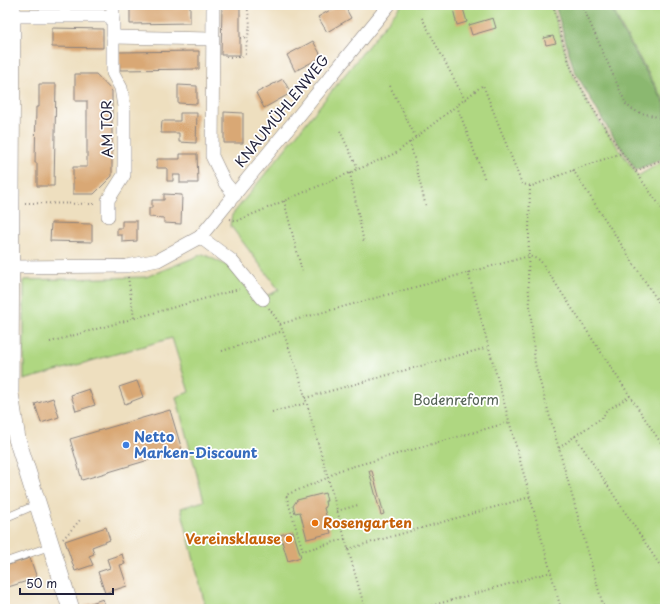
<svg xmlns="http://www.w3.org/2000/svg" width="670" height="614" viewBox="0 0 670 614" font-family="'Playpen Sans',sans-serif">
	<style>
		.green { fill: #afd781; stroke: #687c5e }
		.forest { fill: #8bb86f; stroke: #566d55 }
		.building { fill: #d9a874 }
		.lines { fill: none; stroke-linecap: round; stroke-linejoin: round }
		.service-casing { stroke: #88807d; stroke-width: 8 }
		.minor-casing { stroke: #88807d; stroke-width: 14 }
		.tertiary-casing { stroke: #88807d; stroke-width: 18 }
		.path { stroke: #88807d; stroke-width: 2; stroke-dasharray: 1 3; stroke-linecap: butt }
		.service { stroke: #fff; stroke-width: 7 }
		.minor { stroke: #fff; stroke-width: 13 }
		.tertiary { stroke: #fff; stroke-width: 17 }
		.shop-dot { fill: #3f7fe0; stroke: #fff; stroke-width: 1.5 }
		.food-dot { fill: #e8710a; stroke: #fff; stroke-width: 1.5 }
		.labels { text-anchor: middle; stroke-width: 3.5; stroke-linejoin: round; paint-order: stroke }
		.street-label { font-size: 14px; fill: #22223b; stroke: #fff }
		.park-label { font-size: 14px; fill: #536154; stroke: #fff }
		.shop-label { font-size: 14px; font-weight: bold; fill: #366cbe; stroke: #fff; text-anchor: start }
		.food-label { font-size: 14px; font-weight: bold; fill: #c56008; stroke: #fff; text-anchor: start }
	</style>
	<rect width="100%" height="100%" fill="#fff"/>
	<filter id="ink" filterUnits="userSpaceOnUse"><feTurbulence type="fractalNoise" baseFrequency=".025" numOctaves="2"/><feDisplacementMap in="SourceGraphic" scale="8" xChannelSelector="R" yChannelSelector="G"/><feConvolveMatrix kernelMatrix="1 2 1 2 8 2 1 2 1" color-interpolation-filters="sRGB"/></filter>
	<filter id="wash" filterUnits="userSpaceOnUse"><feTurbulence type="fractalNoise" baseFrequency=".012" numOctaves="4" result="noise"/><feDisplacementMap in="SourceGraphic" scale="16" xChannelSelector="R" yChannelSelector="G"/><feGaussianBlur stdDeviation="0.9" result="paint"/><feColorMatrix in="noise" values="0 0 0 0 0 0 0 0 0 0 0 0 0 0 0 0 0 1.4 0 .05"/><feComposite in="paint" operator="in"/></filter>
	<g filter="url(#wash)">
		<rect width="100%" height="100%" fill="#eedfbf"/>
		<!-- green -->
		<g class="green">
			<rect x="64" y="5" width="36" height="4"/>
			<polygon points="401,5 552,5 571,71 593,112 638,176 665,160 665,609 206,609 181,508 204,501 176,397 189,392 172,338 24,380 24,280 146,277 203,254 230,267 257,300 279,290 230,225 232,215"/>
			<polygon points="611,5 665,5 665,102 621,26"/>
		</g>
		<!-- forest -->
		<polygon class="forest" points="555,5 610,5 620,27 665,104 665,158 636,170 605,124 574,70"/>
		<g id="blocks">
			<!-- building -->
			<g class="building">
				<polygon points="130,5 190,5 190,23 130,24"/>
				<polygon points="222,5 240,5 240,55 221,55"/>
				<polygon points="339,5 344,5 351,18 327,32 318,17"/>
				<polygon points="452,5 462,5 467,22 457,25"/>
				<polygon points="493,18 496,28 472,35 469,25"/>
				<polygon points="52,28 103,29 103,48 52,47"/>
				<polygon points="553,36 556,43 546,45 544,38"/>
				<polygon points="313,41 322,57 295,71 287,55"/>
				<polygon points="199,51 199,69 120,70 119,52"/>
				<polygon points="75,74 96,74 112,91 112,176 94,194 73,194 73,167 87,167 87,101 75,101"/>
				<polygon points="283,79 291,93 264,108 256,93"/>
				<polygon points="39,84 56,84 54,186 37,186 37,163 35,163 36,107 39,107"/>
				<polygon points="178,85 197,86 197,104 178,103"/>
				<polygon points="224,112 243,113 243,143 224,143"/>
				<polygon points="180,113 197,113 196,143 179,142 179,133 161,133 162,121 180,121"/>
				<polygon points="180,154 197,154 198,183 180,183 180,175 173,175 173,181 167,181 167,168 157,168 157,159 180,159"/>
				<polygon points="164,194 182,195 181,224 164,223 164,218 149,217 149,208 152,208 152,200 164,200"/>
				<polygon points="122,221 137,221 137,241 122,242 122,235 117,235 117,228 122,228"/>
				<polygon points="51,223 92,224 92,242 50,241"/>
				<polygon points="137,381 143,397 125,404 119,387"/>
				<polygon points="89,389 95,405 76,411 71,395"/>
				<polygon points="53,398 59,417 41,423 35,404"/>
				<polygon points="170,410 182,450 82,480 70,439"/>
				<polygon points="369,471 372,471 384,514 381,515"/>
				<polygon points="325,493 327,501 325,501 326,507 324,508 331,533 307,539 300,512 295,513 293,506 297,500"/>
				<polygon points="106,527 110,540 92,547 94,554 89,556 93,565 75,571 65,541"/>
				<polygon points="293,531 301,557 288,561 280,535"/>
				<polygon points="122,554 125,564 120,565 127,586 105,593 98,572 110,568 107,559"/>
				<polygon points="30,558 37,578 5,588 5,566"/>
				<polygon points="103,599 106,609 87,609 85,605"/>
			</g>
		</g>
	</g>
	<g filter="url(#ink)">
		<use href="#blocks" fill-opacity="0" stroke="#88807d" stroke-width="1"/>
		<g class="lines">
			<!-- service casing -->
			<g class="service-casing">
				<g id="service">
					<polyline points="5,518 38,504"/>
					<polyline points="5,562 51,546"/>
				</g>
			</g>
			<!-- minor casing -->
			<g class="minor-casing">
				<g id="minor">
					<polyline points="213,5 212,156 225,183 235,195"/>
					<polyline points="11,16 113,16"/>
					<polyline points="113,37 212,39"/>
					<polyline points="108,216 108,200 124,175 124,107 121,88 113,73 113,5"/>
					<polyline points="200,237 231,260 263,299"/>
					<polyline points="10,267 127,266 158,260 200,237 389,5"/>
				</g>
			</g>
			<!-- tertiary casing -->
			<g class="tertiary-casing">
				<polyline id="tertiary" points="12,5 10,393 17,439 71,609"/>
			</g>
			<!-- path -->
			<g class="path">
				<polyline points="240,5 241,5"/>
				<path d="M553 5C559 24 565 55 573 72 598 123 633 167 665 213"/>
				<path d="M582 5 626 104C637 116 649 112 663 120L661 145 665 151"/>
				<polyline points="422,18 465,100"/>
				<polyline points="240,38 247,37"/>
				<polyline points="226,57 242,57 245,54 250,24 247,5"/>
				<polyline points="390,86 416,138"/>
				<polyline points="457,106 485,180"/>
				<polyline points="340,131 358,169"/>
				<polyline points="410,142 426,207"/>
				<polyline points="573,170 665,312"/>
				<polyline points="636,171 665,158"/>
				<polyline points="350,173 364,243"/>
				<polyline points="530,186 528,282 535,364 604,609"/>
				<polyline points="284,201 302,271"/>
				<polyline points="25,203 97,204"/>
				<polyline points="230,219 237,221 396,153 483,85 522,184 532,186 584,166 623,153"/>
				<polyline points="468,272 561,609"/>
				<polyline points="128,277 134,318"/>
				<polyline points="269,308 280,324 298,372 365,609"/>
				<polyline points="280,324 529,256 540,260 665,449"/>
				<polyline points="50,342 239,289"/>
				<polyline points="222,351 283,331"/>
				<polyline points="305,398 489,347"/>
				<polyline points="272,412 307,403"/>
				<polyline points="575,436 603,417 606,411 630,396"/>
				<polyline points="559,448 575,436 665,573"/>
				<polyline points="337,511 358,505"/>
				<polyline points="63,539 80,520"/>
				<polyline points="345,539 303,551 286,495 327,478 337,471 510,422"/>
				<polyline points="348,549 530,497"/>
				<polyline points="420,609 551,572"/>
			</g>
			<!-- service -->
			<use href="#service" class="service"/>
			<!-- minor -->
			<use href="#minor" class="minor"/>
			<!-- tertiary -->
			<use href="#tertiary" class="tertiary"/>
		</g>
	</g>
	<!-- markers -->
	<circle class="shop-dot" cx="126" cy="445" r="4"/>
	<g class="food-dot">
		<circle cx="315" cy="523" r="4"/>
		<circle cx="289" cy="539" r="4"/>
	</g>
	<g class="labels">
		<!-- street labels -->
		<g class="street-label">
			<text transform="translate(282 111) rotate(-51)" y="5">KNAUMÜHLENWEG</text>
			<text transform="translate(107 129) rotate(-91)" y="5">AM TOR</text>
		</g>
		<!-- park labels -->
		<g class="park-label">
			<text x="456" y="405">Bodenreform</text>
		</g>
		<!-- shop labels -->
		<g class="shop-label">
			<text x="134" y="442">Netto<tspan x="134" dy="16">Marken-Discount</tspan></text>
		</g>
		<!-- food labels -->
		<g class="food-label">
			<text x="323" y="528">Rosengarten</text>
			<text x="281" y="544" text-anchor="end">Vereinsklause</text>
		</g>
	</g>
	<!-- margin -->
	<rect width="670" height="614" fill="none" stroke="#fff" stroke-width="20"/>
	<!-- scale -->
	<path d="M20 588v6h93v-6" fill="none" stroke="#22223b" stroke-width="2"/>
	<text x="26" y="588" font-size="12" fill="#22223b" stroke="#ffffff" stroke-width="3" paint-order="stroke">50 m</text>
</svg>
